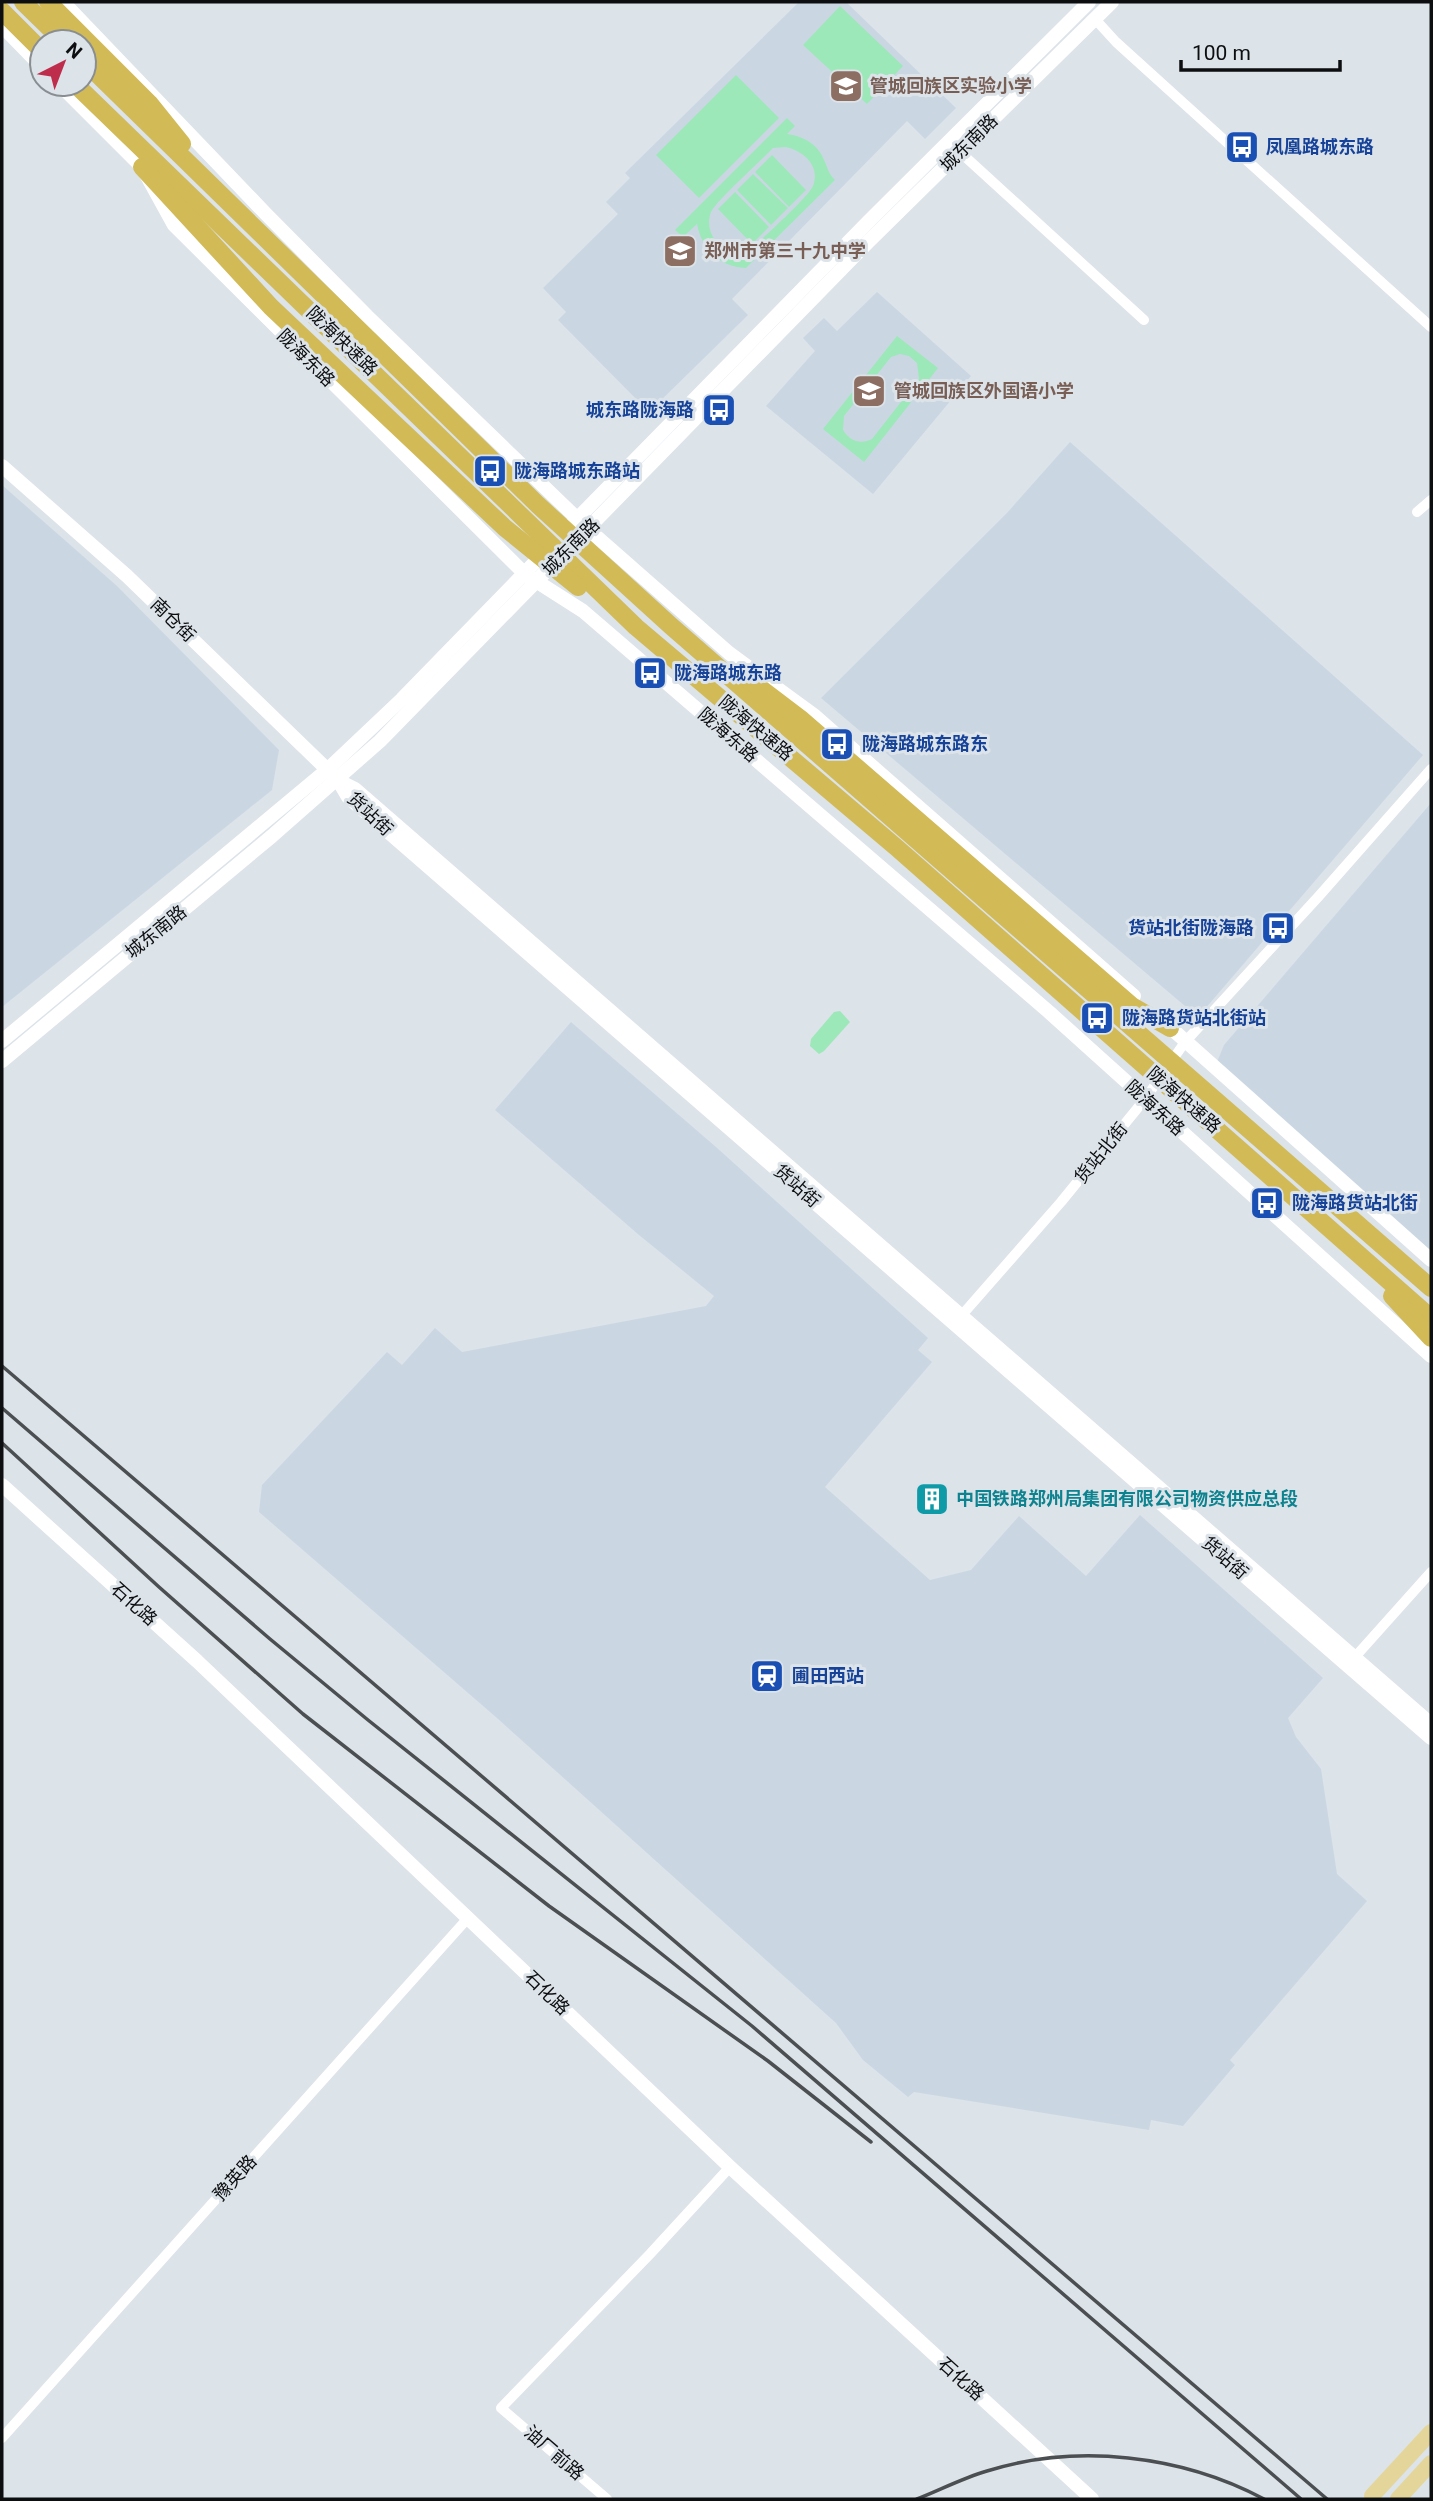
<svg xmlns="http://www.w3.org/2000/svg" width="1433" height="2501" viewBox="0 0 1433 2501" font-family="Roboto,'Noto Sans SC',sans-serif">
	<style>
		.built { fill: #cad7e3 }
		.green { fill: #9de8b9; fill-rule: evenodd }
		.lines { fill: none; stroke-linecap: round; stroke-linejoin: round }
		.street { stroke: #fff; stroke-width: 10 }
		.secondary { stroke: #fff; stroke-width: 14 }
		.primary { stroke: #e4d69a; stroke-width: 16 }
		.highway { stroke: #d2ba57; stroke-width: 18 }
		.rail { stroke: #4b4f52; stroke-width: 3.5 }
		.labels { text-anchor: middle; stroke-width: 6; stroke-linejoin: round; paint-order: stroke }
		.education-label { font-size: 18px; font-weight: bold; fill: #785e54; stroke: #dce3e9; text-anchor: start }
		.street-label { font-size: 18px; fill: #0c0e10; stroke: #dce3e9 }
		.transit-label { font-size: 18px; font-weight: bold; fill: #164399; stroke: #dce3e9; text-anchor: start }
		.culture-label { font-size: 18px; font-weight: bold; fill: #0d838f; stroke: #dce3e9; text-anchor: start }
	</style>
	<rect width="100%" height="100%" fill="#dce3e9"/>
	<!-- built -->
	<g class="built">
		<polygon points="799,2 846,2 956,108 925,139 907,121 732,299 748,315 649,412 558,320 566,312 543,288 618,214 606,202 630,178 625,173"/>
		<polygon points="877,292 971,376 873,494 766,406 815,351 803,338 824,318 837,331"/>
		<polygon points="1070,442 1423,755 1198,1017 821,698 1007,513"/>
		<polygon points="2,485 117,586 279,750 272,790 2,1007"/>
		<polygon points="1431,803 1431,1252 1217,1062 1224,1045"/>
		<polygon points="571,1022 716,1147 928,1338 918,1350 932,1362 825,1487 930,1580 971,1570 1019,1516 1086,1576 1140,1515 1323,1678 1288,1718 1296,1737 1321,1769 1337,1874 1367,1901 1230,2060 1235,2065 1183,2126 1151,2120 1149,2130 914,2092 908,2097 863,2060 836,2023 497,1718 259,1512 262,1485 387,1352 402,1365 435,1328 462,1352 706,1306 714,1296 639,1235 495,1110"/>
	</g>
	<!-- green -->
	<g class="green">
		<polygon points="840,6 903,66 867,104 803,45"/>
		<polygon points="736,75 779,118 699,198 656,155"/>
		<path d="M787 118 795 126 787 134C803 136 818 144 824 160 828 168 828 173 835 180L746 268C720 267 702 250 697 224L683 237 675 230ZM785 147C802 150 821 165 813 186 809 196 763 238 751 249 741 255 731 256 721 247 711 238 706 225 711 212 717 200 761 161 773 148Z"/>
		<polygon points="772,155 806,190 789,207 755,172"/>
		<polygon points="753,174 788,208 771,225 737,190"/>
		<polygon points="735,192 769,227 752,244 718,209"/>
		<path d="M897 336 938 368 864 462 823 429ZM900 354 909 356 917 363 919 379 872 439C860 445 850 441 843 430L844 416 891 357Z"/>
		<polygon points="840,1011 850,1022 824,1051 819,1054 810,1046 811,1039 834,1012"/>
	</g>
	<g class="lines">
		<!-- street -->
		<g class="street">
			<polyline points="1095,19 1116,42 1431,327"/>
			<polyline points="960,152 1144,320"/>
			<polyline points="1417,512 1431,500"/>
			<polyline points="962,1315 1061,1202 1145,1099 1185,1042 1319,896 1431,769"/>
			<polyline points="1355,1657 1431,1572"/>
			<polyline points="2,2438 468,1918"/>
			<polyline points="607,2499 501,2408 650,2254 730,2167"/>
		</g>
		<!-- secondary -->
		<g class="secondary">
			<polyline points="63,2 266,214 367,316 589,530 729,653 815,716 1134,996"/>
			<polyline points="2,26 42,67"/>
			<polyline points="59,84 142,167 174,225 525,574 583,611 1049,1012 1431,1356"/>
			<polyline points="2,466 127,576 338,780 348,797 1431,1738"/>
			<polyline points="573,523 869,221 1089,2"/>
			<polyline points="339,781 355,789 1431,1724"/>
			<polyline points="1163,1021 1431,1260"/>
			<polyline points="2,1041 328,769 402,699 547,550"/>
			<polyline points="2,1061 272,836 380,741 869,241 1112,2"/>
			<polyline points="2,1485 197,1661 730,2167 1092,2499"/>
		</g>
		<!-- primary -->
		<g class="primary">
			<polyline points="1372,2496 1431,2432"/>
			<polyline points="1398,2499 1431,2463"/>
		</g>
		<!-- highway -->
		<g class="highway">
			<polyline points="23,2 64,42"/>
			<polyline points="48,2 149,103 182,144"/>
			<polyline points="2,11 42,51"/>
			<polyline points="84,61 538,505 671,626 1431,1288"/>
			<polyline points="75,84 636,627 897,848 1431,1318"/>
			<polyline points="142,167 271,307 505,528 578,587"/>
			<polyline points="744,676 802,720 1132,1006 1170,1028"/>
			<polyline points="1392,1296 1431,1338"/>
		</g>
		<!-- rail -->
		<g class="rail">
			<polyline points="2,1366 1327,2499"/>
			<polyline points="2,1408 270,1639 368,1720 752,2026 1301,2499"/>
			<polyline points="2,1443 159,1587 303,1714 549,1906 768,2061 871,2142"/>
			<path d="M917 2499C940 2490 963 2478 987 2471 1077 2443 1181 2455 1264 2499"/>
		</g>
	</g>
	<!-- icons -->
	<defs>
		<g id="school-square" transform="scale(1.75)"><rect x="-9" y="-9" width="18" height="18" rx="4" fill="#8d6e63" stroke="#dce3e9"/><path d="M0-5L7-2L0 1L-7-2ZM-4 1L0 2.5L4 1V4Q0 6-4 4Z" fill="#fff"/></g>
		<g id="bus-square" transform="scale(1.75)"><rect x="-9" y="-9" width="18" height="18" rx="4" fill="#1a4fb4" stroke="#dce3e9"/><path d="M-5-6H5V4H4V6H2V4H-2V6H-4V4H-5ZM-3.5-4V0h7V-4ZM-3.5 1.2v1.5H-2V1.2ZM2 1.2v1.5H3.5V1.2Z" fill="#fff"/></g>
		<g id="building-square" transform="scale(1.75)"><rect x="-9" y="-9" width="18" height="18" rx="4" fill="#0f9aa8" stroke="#dce3e9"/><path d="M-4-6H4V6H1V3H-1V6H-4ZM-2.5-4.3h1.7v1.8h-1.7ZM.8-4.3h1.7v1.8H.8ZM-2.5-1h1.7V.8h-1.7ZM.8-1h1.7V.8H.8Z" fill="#fff"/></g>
		<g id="station-square" transform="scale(1.75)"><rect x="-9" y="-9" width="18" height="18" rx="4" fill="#1a4fb4" stroke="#dce3e9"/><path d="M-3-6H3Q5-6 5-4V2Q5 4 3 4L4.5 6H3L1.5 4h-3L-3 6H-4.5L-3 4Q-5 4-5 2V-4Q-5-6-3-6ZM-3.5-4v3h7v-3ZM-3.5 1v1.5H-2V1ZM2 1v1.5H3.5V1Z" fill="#fff"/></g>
	</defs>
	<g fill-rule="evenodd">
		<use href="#school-square" x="846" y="86"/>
		<use href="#bus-square" x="1242" y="147"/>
		<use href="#school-square" x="680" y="251"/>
		<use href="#school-square" x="869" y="391"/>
		<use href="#bus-square" x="719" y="410"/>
		<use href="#bus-square" x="490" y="471"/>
		<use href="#bus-square" x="650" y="673"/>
		<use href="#bus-square" x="837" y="744"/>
		<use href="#bus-square" x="1278" y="928"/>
		<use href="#bus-square" x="1097" y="1018"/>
		<use href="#bus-square" x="1267" y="1203"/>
		<use href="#building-square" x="932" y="1499"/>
		<use href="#station-square" x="767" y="1676"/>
	</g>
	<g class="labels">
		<!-- education labels -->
		<g class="education-label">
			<text x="870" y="92">管城回族区实验小学</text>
			<text x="704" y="257">郑州市第三十九中学</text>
			<text x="894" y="397">管城回族区外国语小学</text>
		</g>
		<!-- street labels -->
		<g class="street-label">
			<text transform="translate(969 143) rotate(-45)" y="6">城东南路</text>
			<text transform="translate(342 341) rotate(44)" y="6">陇海快速路</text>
			<text transform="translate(306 358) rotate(45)" y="6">陇海东路</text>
			<text transform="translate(571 547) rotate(-45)" y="6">城东南路</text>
			<text transform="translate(173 620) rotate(44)" y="6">南仓街</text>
			<text transform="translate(756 728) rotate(40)" y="6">陇海快速路</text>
			<text transform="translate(728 735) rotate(41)" y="6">陇海东路</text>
			<text transform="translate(370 814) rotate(43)" y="6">货站街</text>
			<text transform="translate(156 932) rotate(-39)" y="6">城东南路</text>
			<text transform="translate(1184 1100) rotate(41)" y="6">陇海快速路</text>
			<text transform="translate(1155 1108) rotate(42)" y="6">陇海东路</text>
			<text transform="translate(1101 1153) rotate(-51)" y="6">货站北街</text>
			<text transform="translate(797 1186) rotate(41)" y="6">货站街</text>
			<text transform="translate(1225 1558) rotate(41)" y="6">货站街</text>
			<text transform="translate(134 1604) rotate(42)" y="6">石化路</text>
			<text transform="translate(547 1993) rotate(44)" y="6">石化路</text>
			<text transform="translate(235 2178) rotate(-48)" y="6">豫英路</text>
			<text transform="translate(961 2379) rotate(42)" y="6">石化路</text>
			<text transform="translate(554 2453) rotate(41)" y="6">油厂前路</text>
		</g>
		<!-- transit labels -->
		<g class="transit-label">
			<text x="1266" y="153">凤凰路城东路</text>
			<text x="694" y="416" text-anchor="end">城东路陇海路</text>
			<text x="514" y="477">陇海路城东路站</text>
			<text x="674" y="679">陇海路城东路</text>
			<text x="862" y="750">陇海路城东路东</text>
			<text x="1254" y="934" text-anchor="end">货站北街陇海路</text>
			<text x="1122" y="1024">陇海路货站北街站</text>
			<text x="1292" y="1209">陇海路货站北街</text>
			<text x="792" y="1682">圃田西站</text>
		</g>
		<!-- culture labels -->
		<g class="culture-label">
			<text x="956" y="1505">中国铁路郑州局集团有限公司物资供应总段</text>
		</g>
	</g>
	<!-- border -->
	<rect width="1433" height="2501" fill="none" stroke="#0c0e10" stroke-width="7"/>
	<!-- north arrow -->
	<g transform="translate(63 63) rotate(42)"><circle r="33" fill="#dce3e9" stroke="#898e92" stroke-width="2"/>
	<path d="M0-5L12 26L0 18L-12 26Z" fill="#be2d4b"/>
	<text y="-10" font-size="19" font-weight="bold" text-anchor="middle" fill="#0c0e10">N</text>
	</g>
	<!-- scale -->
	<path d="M1181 60v10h159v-10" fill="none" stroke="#0c0e10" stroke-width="3.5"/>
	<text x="1192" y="60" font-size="21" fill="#0c0e10" stroke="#dce3e9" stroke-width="5" paint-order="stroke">100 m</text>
</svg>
